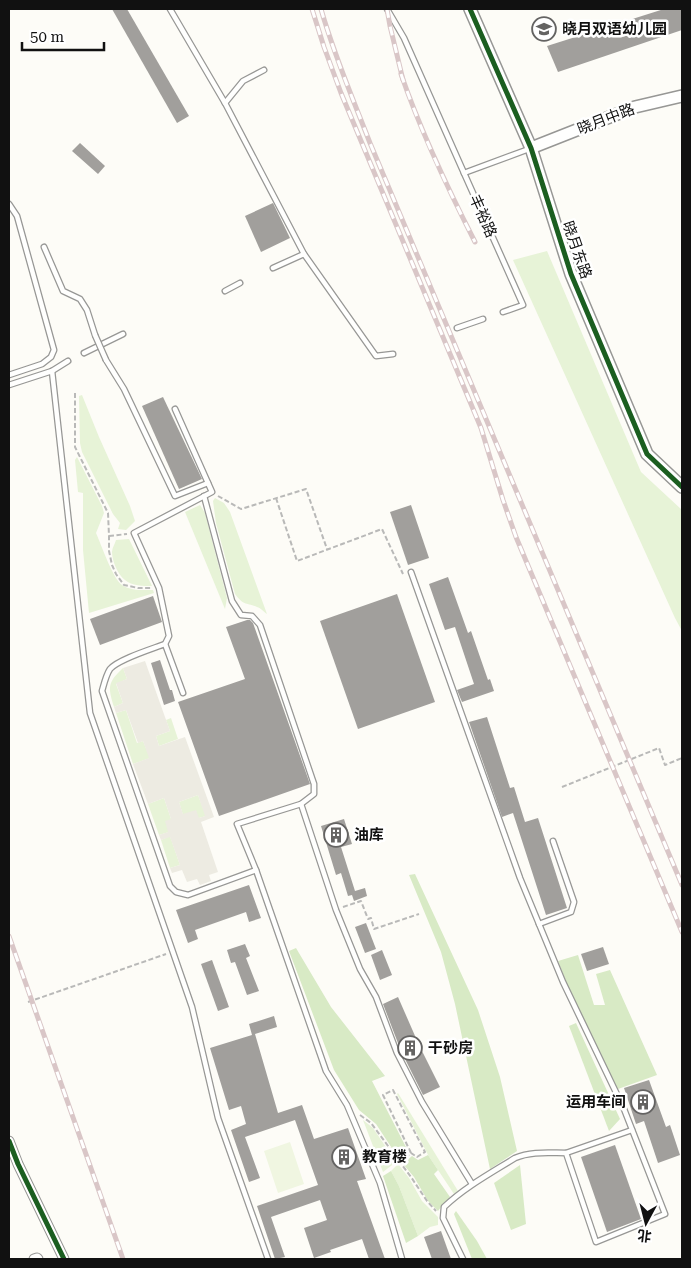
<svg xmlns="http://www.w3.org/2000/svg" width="691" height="1268" viewBox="0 0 691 1268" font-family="'Roboto Serif','Noto Sans SC',serif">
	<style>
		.green { fill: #e7f3d7 }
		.forest { fill: #d8eac5 }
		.pitch { fill: #f0f6e1 }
		.plaza { fill: #edebe2; fill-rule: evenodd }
		.building { fill: #a19f9c }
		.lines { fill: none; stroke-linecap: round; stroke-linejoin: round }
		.service-casing { stroke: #979795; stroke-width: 7 }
		.minor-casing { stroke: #979795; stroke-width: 11 }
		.tertiary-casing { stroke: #979795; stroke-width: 14 }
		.path { stroke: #b9b9b8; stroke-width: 2; stroke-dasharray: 5 2.5; stroke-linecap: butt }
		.service { stroke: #fffffe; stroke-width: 4.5 }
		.minor { stroke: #fffffe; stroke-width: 9 }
		.tertiary { stroke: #fffffe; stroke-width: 11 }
		.rail-casing { stroke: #d9c6c7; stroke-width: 5 }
		.rail { stroke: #fff; stroke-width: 3; stroke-dasharray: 9; stroke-linecap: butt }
		.service-bridge-casing { stroke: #979795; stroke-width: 7; stroke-linecap: butt }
		.service-bridge { stroke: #fffffe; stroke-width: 4.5 }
		.cycleway-casing { stroke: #fff; stroke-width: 8 }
		.cycleway { stroke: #1b5e20; stroke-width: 5 }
		.labels { text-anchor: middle; stroke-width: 5; stroke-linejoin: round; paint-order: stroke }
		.poi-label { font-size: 15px; font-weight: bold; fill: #111; stroke: #fff; text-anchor: start }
		.street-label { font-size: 15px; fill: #111; stroke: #fff }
	</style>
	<rect width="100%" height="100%" fill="#fdfcf7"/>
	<!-- green -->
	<g class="green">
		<polygon points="547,251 641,472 682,510 682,631 675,618 513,260"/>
		<polygon points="82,395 99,437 130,506 135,521 126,530 118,529 120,523 113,514 82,452 80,443 79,396"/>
		<path d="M77 457 102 506 104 513 96 533C101 544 113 579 122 585 131 591 142 590 153 590L154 593 89 613 83 550V493L78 492 75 460Z"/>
		<path d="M215 498 224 503 230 512 267 614C264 612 261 608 257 607 245 602 244 606 235 594L216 523 213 501Z"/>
		<polygon points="200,505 205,513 227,598 225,609 185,512"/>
		<path d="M129 539 152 586C143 586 132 586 125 580 118 575 112 561 112 552 112 548 115 544 116 540Z"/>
		<path d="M123 668 127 679 116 684 123 703 114 707C108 687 107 683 123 668Z"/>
		<polygon points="126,710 137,743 143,741 150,758 133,764 116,713"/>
		<polygon points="171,718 178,739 159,746 156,736 170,731 166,720"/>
		<polygon points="198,795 206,816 199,818 183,815 179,802"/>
		<polygon points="164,798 171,819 169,832 159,835 148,804"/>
		<polygon points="170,836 180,865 170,868 161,840"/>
		<polygon points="398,1093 458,1191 454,1194 428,1155 397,1094"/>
		<polygon points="363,1120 373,1128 396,1162 383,1172"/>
		<polygon points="398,1164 409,1178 422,1201 438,1217 438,1225 430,1227 418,1236 399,1186 391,1171"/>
	</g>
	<!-- forest -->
	<g class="forest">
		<polygon points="415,874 478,1010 500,1077 517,1151 490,1169 455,1004 441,952 409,875"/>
		<polygon points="296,948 331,1007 385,1076 372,1081 408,1151 399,1159 376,1124 359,1110 334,1070 289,951"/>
		<polygon points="578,955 594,1005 605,1005 596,974 610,970 657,1075 618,1089 581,1020 558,961"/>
		<polygon points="576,1023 620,1119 609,1131 569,1026"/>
		<polygon points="428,1155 438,1170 434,1174 450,1197 444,1203 438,1211 428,1201 414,1177 403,1164 412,1156 418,1160"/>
		<polygon points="520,1165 526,1224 511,1230 494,1183"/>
		<polygon points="391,1171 399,1186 418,1236 406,1243 383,1176"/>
		<polygon points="456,1211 477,1241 487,1259 472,1259 454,1214"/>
	</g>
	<!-- pitch -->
	<polygon class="pitch" points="290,1142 304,1184 278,1193 264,1151"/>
	<!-- plaza -->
	<path class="plaza" d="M145 661 170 731 156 736 159 746 185 737 214 817 201 822 218 872 209 875 211 881 200 885 197 879 187 882 182 870 172 873 170 868 180 865 170 837 161 840 159 835 168 832 165 821 171 819 164 798 148 804 133 764 149 758 143 741 138 743 126 710 116 713 114 707 123 703 116 683 127 679 123 668ZM198 795 205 816 199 818 196 810 183 814 179 802Z"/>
	<!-- building -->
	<g class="building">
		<polygon points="112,9 127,9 189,116 177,123"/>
		<polygon points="664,9 682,9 682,30 558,72 547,46"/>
		<polygon points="80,143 105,166 98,174 72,151"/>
		<polygon points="273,203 290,238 261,252 245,216"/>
		<polygon points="163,397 202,479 179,489 142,406"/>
		<polygon points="411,505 429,558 408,565 390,512"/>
		<polygon points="448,577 468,633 471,631 488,680 490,679 494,691 462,702 457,690 474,684 455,627 445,630 429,584"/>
		<polygon points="397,594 435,702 358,729 320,621"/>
		<polygon points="153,596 162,622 100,645 90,619"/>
		<polygon points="247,620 250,620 253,623 310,784 219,816 178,702 245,679 226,627"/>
		<polygon points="160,660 170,690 172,690 175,701 164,705 151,663"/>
		<polygon points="487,717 510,788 514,787 525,822 538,818 567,908 546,915 513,813 502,817 469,722"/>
		<polygon points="344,819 352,844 341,847 355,891 365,888 367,896 354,901 352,895 348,896 341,873 336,875 321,826"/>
		<polygon points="249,885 261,918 249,922 246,912 195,930 198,939 188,943 176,910"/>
		<polygon points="366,923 376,949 365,953 355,927"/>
		<polygon points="245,944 250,956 246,958 259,991 247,995 235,962 231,963 227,950"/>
		<polygon points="603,947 609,964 587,971 581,954"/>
		<polygon points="382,950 392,975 380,980 371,955"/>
		<polygon points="212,960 229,1007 218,1011 201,964"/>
		<polygon points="398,997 419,1045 440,1087 423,1095 401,1051 383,1004"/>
		<polygon points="274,1016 277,1027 255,1034 278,1113 302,1105 314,1139 348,1128 366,1179 357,1181 385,1259 369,1259 362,1239 330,1250 331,1252 314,1258 304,1228 327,1220 320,1200 271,1217 285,1257 275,1259 257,1206 318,1185 295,1120 245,1137 260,1178 249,1182 231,1130 246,1124 241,1106 229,1110 210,1048 252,1035 249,1024"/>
		<polygon points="649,1080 666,1127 670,1125 680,1155 658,1163 644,1121 636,1124 624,1088"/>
		<polygon points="615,1145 641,1219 607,1232 581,1157"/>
		<polygon points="441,1231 451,1259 432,1259 424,1237"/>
	</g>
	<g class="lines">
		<!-- service casing -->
		<g class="service-casing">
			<g id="service">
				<polyline points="170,9 225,103 304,254"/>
				<polyline points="387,9 404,38 464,173"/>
				<polyline points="225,103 243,81 264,70"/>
				<polyline points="9,204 17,216 54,350 51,357 42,364 9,375"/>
				<polyline points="44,247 63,291 80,299 87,310 95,335"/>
				<polyline points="273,268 304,254 376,356 393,354"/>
				<polyline points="225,291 240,283"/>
				<polyline points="503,312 523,305 464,173 529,149"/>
				<polyline points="457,328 483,319"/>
				<polyline points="84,353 123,334"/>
				<polyline points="106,360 124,389 175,496 208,483"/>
				<polyline points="52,371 90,713 192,1007 218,1118 268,1259"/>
				<polyline points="9,385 52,371 68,361"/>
				<path d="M175 409 212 492 134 533 159 588 169 636 165 644C152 649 119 659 110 669 106 675 104 684 102 691L170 886 176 892 188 895 256 870 326 1071 347 1105 380 1183 402 1259"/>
				<polyline points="204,496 232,601 241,615 252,616 260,625 314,784 314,794 301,804 237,824 256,870"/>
				<path d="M411 572 520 878 563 982 624 1109 665 1214 596 1242 566 1153C549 1153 531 1151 515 1158 491 1173 465 1187 444 1207L443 1218 463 1259"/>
				<polyline points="165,644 183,693"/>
				<polyline points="301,804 336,910 360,969 376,997 397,1053 422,1102 472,1184"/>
				<polyline points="539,924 571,912 574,902 553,841"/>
				<polyline points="566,1153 632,1130"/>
			</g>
		</g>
		<!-- minor casing -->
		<g class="minor-casing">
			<g id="minor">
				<polyline points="9,1141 18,1164 64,1259"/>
				<polyline points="34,1259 37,1258 38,1259"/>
			</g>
		</g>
		<!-- tertiary casing -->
		<g class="tertiary-casing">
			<g id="tertiary">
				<polyline points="470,9 531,148 571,274 647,454 682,487"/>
				<polyline points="531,148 635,107 682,96"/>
			</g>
		</g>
		<!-- path -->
		<g class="path">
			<polyline points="75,393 75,447 108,513 109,536 109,551 112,565 116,574 124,585 138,588 151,588"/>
			<polyline points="218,496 241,509 306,489 327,549"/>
			<polyline points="276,498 297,561 382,529 403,574"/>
			<polyline points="109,536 127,534"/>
			<polyline points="562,787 659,748 665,765 682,758"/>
			<polyline points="343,907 361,901 368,919 371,918 374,929 419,914"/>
			<polyline points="28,1002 166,954"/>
			<polyline points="360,1115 371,1123 411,1177 427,1201 436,1211"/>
			<polyline points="399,1162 411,1153 383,1095 393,1090 425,1152 417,1157 411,1153"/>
		</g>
		<!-- service -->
		<use href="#service" class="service"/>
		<!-- minor -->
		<use href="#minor" class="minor"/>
		<!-- tertiary -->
		<use href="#tertiary" class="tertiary"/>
		<!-- rail casing -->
		<g class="rail-casing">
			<g id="rail">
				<polyline points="312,9 324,47 341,93 481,428 503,500 516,537 682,932"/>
				<path d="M321 9C334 55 353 99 370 143L682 885"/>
				<polyline points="387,9 390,26 403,80"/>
				<path d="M401 74C421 132 447 187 475 242"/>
				<polyline points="9,936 123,1259"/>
			</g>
		</g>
		<!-- rail -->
		<use href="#rail" class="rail"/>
		<!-- service-bridge casing -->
		<g class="service-bridge-casing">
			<polyline id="service-bridge" points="95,335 106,360"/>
		</g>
		<!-- service-bridge -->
		<use href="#service-bridge" class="service-bridge"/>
		<!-- cycleway casing -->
		<g class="cycleway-casing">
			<g id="cycleway">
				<polyline points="470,9 531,148 571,274 647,454 682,487"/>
				<polyline points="9,1141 18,1164 64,1259"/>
			</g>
		</g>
		<!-- cycleway -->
		<use href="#cycleway" class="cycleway"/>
	</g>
	<!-- icons -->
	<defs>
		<g id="school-ring" transform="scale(1.25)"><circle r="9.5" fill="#fff" stroke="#646362" stroke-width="1.5"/><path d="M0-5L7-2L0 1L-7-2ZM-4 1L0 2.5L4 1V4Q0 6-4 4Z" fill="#646362"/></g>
		<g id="building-ring" transform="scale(1.25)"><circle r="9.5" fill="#fff" stroke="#646362" stroke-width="1.5"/><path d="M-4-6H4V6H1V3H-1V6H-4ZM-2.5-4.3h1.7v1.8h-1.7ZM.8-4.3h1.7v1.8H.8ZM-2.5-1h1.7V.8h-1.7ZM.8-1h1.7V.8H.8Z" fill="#646362"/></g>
	</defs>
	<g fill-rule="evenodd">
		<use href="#school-ring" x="544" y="29"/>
		<use href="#building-ring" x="336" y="835"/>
		<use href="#building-ring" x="410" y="1048"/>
		<use href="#building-ring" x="643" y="1102"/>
		<use href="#building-ring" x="344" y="1157"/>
	</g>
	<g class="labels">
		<!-- poi labels -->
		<g class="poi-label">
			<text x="562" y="34">晓月双语幼儿园</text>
			<text x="354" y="840">油库</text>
			<text x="428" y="1053">干砂房</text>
			<text x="626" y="1107" text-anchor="end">运用车间</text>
			<text x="362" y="1162">教育楼</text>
		</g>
		<!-- street labels -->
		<g class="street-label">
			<text transform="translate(606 119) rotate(-21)" y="5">晓月中路</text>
			<text transform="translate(483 216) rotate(66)" y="5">丰裕路</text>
			<text transform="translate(577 250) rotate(71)" y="5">晓月东路</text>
		</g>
	</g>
	<!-- border -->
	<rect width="691" height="1268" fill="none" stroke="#111111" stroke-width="20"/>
	<!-- north arrow -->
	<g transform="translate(646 1223) rotate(187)" stroke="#ffffff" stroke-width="4" paint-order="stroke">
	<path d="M0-4L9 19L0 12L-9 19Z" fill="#111111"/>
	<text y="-8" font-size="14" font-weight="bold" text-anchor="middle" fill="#111111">北</text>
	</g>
	<!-- scale -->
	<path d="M22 42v8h82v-8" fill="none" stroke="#111111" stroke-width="2.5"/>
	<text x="30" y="42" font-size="15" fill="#111111" stroke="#ffffff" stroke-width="4" paint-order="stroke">50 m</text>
</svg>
